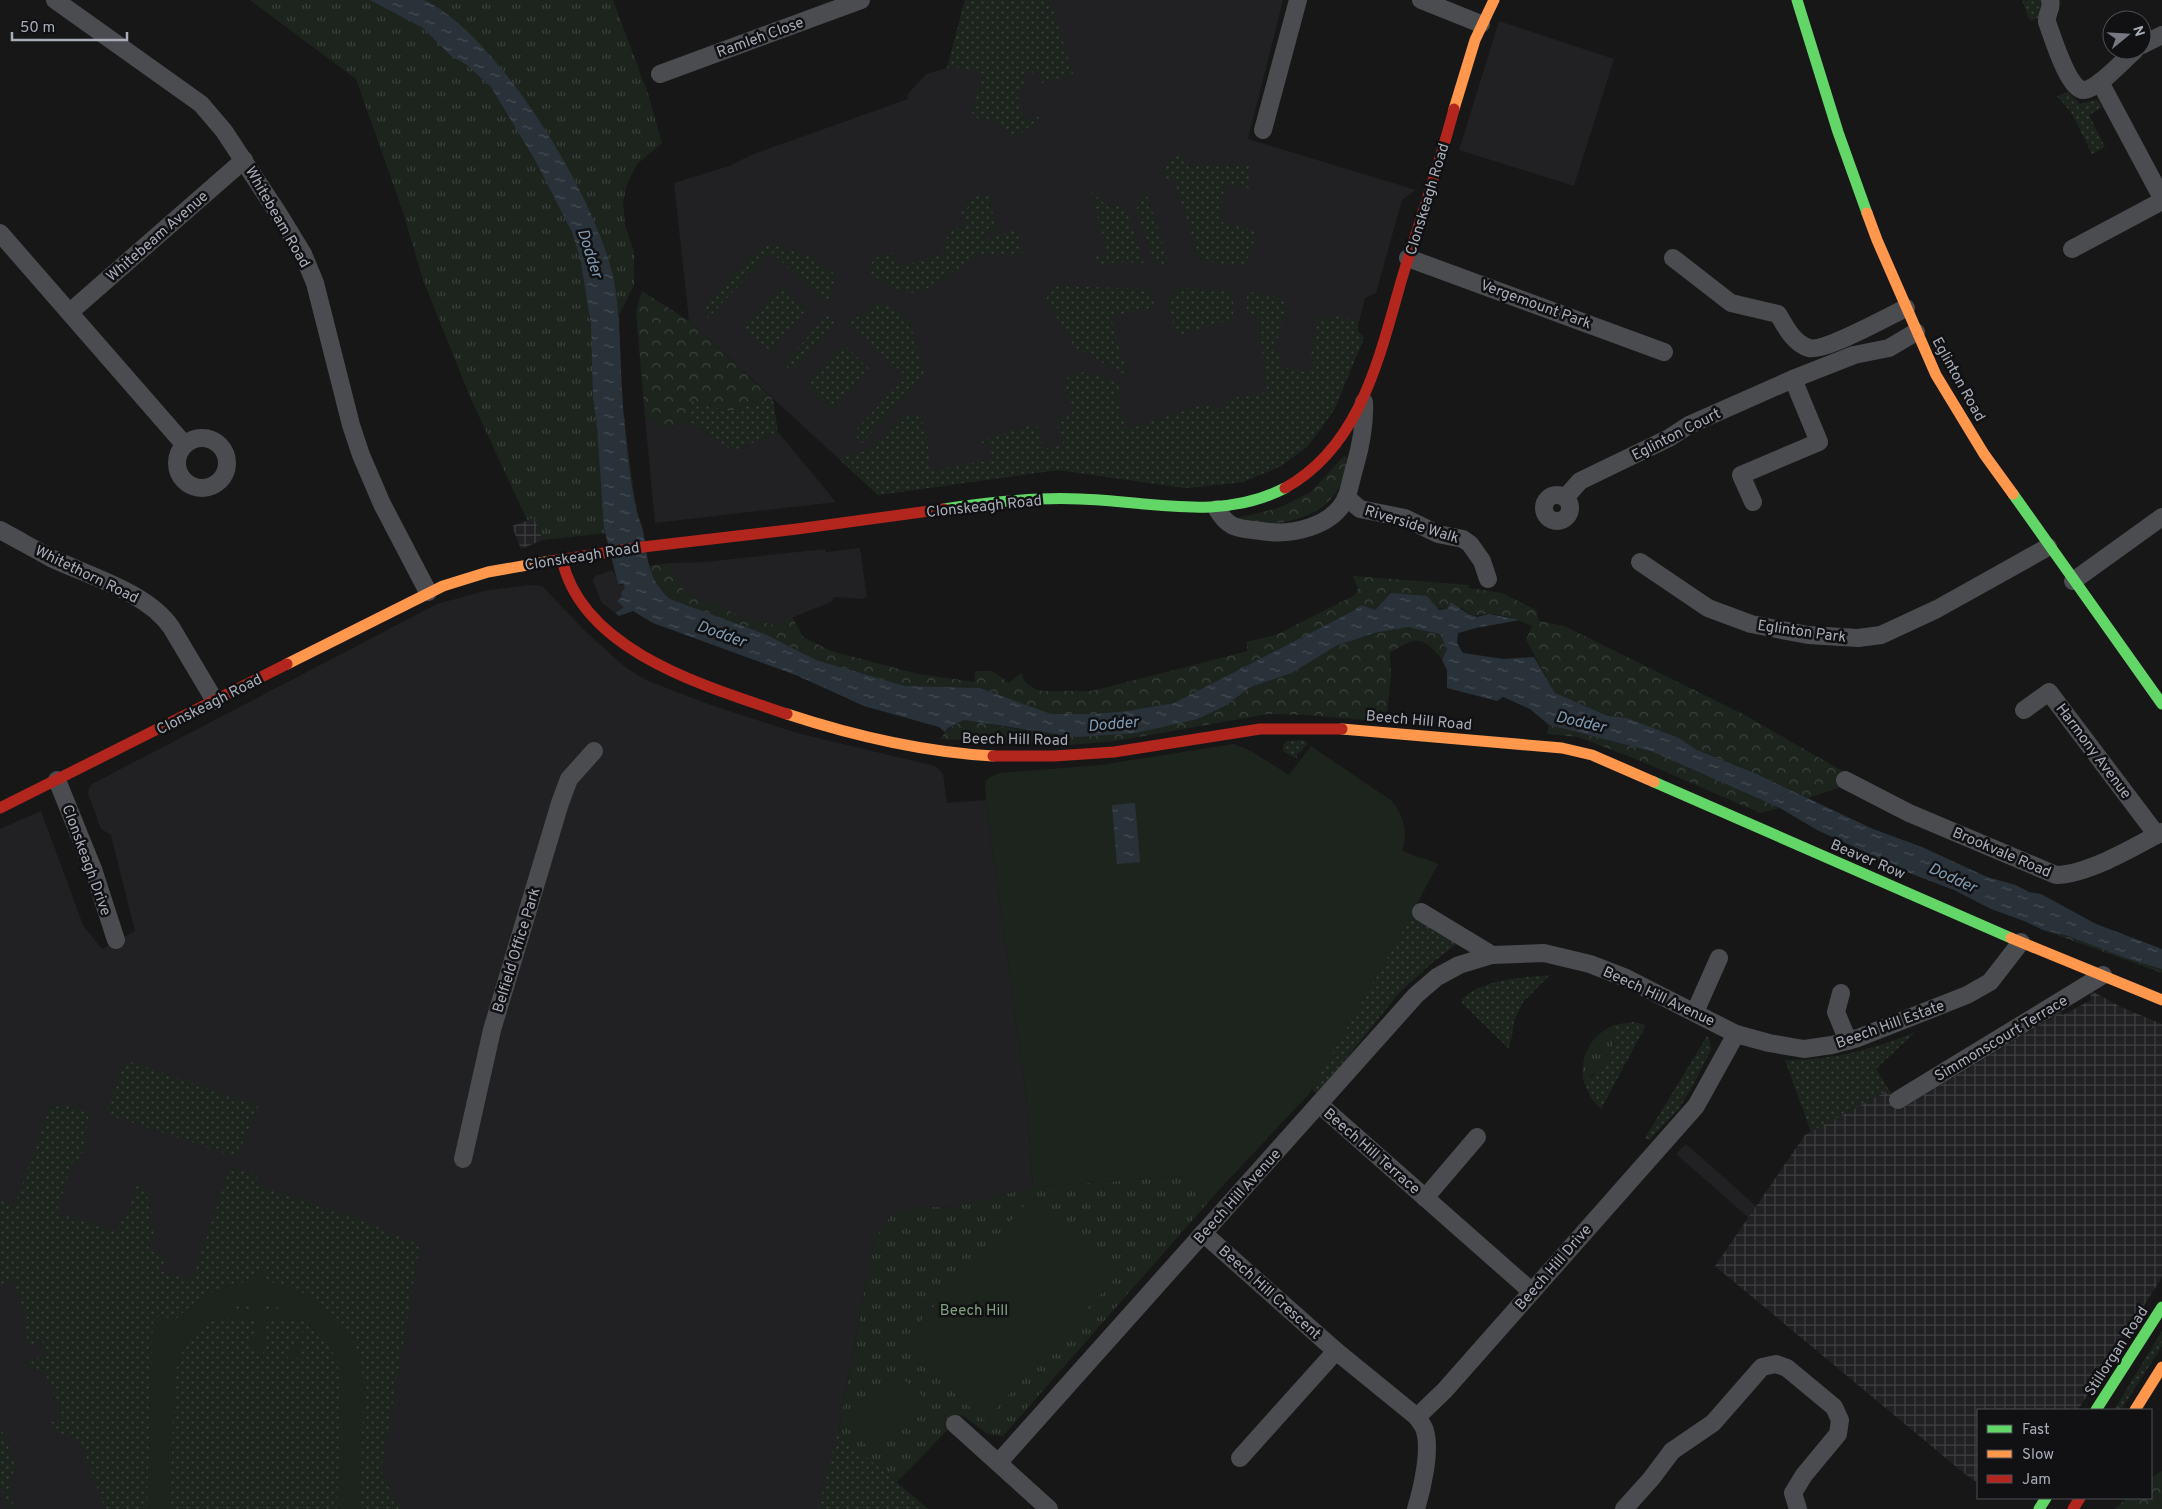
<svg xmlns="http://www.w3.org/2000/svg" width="2162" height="1509" viewBox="0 0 2162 1509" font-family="Overpass,sans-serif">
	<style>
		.built { fill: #212123 }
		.industrial { fill: url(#industrial-grid) }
		.grass { fill: url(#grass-dots) }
		.forest { fill: url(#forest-crowns) }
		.park { fill: url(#park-tufts) }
		.pitch { fill: #1d241e; fill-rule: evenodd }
		.water { fill: url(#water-ripples) }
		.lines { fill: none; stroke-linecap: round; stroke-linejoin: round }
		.street { stroke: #4b4c50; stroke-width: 18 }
		.fast { stroke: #63d668; stroke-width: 11 }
		.slow { stroke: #ff974d; stroke-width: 11 }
		.jam { stroke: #b3261e; stroke-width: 11 }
		.labels { text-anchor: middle; stroke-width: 5; stroke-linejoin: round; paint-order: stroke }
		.street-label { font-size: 15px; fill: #a8adb8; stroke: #111113 }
		.park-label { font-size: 15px; fill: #7fa381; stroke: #111113 }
		.water-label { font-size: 16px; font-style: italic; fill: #7f9bb3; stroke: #111113 }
	</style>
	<defs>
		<pattern id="industrial-grid" width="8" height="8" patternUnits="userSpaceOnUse" patternTransform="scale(1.25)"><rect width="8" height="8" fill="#212123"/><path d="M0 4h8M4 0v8" fill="none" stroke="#3e3f41"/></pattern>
		<pattern id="grass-dots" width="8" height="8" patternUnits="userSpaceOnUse" patternTransform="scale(1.25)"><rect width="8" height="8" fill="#1d241e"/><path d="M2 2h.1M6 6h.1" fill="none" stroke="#3b413d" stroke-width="1.8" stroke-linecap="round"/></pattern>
		<pattern id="forest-crowns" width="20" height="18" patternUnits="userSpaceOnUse" patternTransform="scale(1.25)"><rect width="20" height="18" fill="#1d241e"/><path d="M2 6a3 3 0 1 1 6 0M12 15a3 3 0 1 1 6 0" fill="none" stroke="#3b413d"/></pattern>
		<pattern id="park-tufts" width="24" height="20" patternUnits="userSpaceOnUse" patternTransform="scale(1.25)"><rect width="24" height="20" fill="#1d241e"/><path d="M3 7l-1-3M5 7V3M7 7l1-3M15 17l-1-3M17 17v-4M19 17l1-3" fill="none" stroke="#3b413d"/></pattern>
		<pattern id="water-ripples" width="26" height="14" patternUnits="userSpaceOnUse" patternTransform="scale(1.25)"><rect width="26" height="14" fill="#2a3239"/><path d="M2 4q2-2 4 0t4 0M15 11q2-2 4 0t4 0" fill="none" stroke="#464d54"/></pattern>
	</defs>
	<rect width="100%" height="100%" fill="#171717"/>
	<!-- built -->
	<g class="built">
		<polygon points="965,0 1283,0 1248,139 1416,190 1402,200 1376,293 1365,298 1357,330 1364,338 1334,410 1308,446 1281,466 1243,482 1209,486 1185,488 1058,470 878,495 689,321 674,183 729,166 751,155 908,99 907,95 926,74 947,68"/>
		<polygon points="1499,21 1614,59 1574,186 1459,150"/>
		<polygon points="645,418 672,428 689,421 733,451 778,432 836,502 655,523"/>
		<polygon points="860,548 867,597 863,599 834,597 831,602 774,625 737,616 718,604 700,601 685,593 669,563 705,562 825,549 826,552"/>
		<polygon points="613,570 618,584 623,585 625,588 622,593 624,607 615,613 602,603 593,581 595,576"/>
		<polygon points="531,585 542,586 586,632 625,667 646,680 711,705 797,733 935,766 943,774 947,803 986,800 1026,1095 1033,1187 950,1208 921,1206 874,1240 838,1432 928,1509 0,1509 0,829 41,811 83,925 102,949 135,931 111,835 101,829 91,802 88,794 89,788 92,784 437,604 488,590"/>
		<polygon points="1686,1144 1756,1206 1749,1218 1676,1154"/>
	</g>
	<!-- industrial -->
	<g class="industrial">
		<polygon points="534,518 543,540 521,549 512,526"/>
		<polygon points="2090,990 2121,1007 2162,1024 2162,1277 2078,1410 1978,1410 1978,1483 1965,1474 1715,1266 1805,1135 1889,1090 1901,1109 2061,1012 2063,1015 2091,1000"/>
	</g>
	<!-- grass -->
	<g class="grass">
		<path d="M965 0H1050L1073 74 1042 83 1038 71 1023 75 1026 88 1016 91 1024 121 1045 115 1017 136 1011 138C1006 123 992 119 977 118L972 113 983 74 957 67 947 68Z"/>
		<polygon points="2022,0 2043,0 2045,5 2038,18 2030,21"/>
		<polygon points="2068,92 2080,104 2097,99 2102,107 2089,115 2105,147 2092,154 2071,112 2057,96"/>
		<path d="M1185 153V165L1249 164V188L1225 184 1218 221 1257 231 1250 254 1242 266 1205 261 1199 258 1174 179 1166 181C1162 167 1170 156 1185 153Z"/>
		<polygon points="1090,191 1108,207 1118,206 1127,213 1144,263 1118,262 1098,265 1095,257 1108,253"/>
		<polygon points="1146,192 1170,267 1154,262 1136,210 1141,201 1141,195"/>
		<path d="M987 193 997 229 984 233 985 239 1017 229 1022 253 1020 256 997 254 979 255 923 291C905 297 883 284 869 271L874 258 893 253 901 267 947 252 943 239 952 236 950 231 971 224 963 217 961 211 968 208 965 200Z"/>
		<path d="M770 244 808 255 836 275 828 303 771 252 708 318C704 313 704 309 707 303L762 246Z"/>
		<polygon points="1057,286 1150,289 1154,303 1150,305 1151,310 1134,311 1111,318 1128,376 1075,348 1046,299 1051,291"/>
		<polygon points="781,287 806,310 769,350 744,327"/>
		<path d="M1180 288 1228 290 1233 297V319L1183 334 1176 331C1171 316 1162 297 1180 288Z"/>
		<path d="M1251 292 1281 299 1287 304 1275 348 1282 351 1277 366 1310 373 1314 360 1310 359 1319 316 1329 319 1336 315 1358 321 1357 330 1364 338 1334 410 1308 446 1281 466 1243 482 1185 488 1058 470 878 495 840 460C846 454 855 456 862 452 880 444 891 424 907 413L917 414C929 429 928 452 931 470 951 469 970 461 991 461V446L988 445 987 443H982L981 440 1036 424 1044 449 1063 444 1056 420 1073 412 1064 381C1080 363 1100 377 1118 384L1122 394 1116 396 1127 429 1208 403 1211 411 1228 405 1226 399 1267 392 1258 313 1247 316V296Z"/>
		<polygon points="877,301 904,315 910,323 924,375 862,443 853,433 906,376 847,321 868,313"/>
		<polygon points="827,315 836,323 792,372 784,364"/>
		<polygon points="844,345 869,369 831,409 806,385"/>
		<polygon points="773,399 778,432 733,451 689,421 691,400 729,411"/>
		<polygon points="1303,740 1308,744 1297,755 1297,759 1283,751 1283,745 1287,741"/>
		<polygon points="1411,912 1461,941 1433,962 1399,993 1318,1094 1311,1089 1405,927"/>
		<path d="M1550 975 1523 1002 1515 1019 1509 1049 1462 1003V999C1485 978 1520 978 1550 975Z"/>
		<polygon points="1633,1022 1646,1025 1601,1109 1591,1098 1583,1080 1593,1076 1614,1046 1614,1025"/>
		<path d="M1914 1033 1876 1069 1889 1090 1811 1132 1785 1060C1834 1060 1868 1050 1914 1033Z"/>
		<polygon points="1707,1036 1710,1041 1711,1050 1692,1087 1678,1110 1649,1140 1645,1138"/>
		<polygon points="125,1060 258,1106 237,1157 106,1114"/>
		<polygon points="50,1105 65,1105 89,1113 86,1136 80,1163 72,1162 57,1212 117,1232 124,1214 128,1214 137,1183 144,1187 152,1209 150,1224 154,1230 149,1251 166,1255 161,1271 192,1281 230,1168 255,1174 262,1187 356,1218 420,1245 381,1470 399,1509 105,1509 81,1442 55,1431 51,1421 58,1423 62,1415 45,1372 29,1366 28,1361 47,1355 42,1341 30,1345 23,1327 29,1323 13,1281 0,1284 0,1199 15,1205"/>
		<polygon points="2162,1331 2162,1346 2121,1410 2114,1410"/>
		<polygon points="0,1426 16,1466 7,1486 11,1488 11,1500 16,1509 10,1509 0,1486"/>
		<polygon points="838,1433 928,1509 818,1509"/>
	</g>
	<!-- forest -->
	<g class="forest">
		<polygon points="642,291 689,321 773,399 729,411 691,401 689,421 672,428 645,418 636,311"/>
		<path d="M1344 456 1353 461C1346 475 1339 492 1327 503 1308 520 1274 526 1250 524 1244 523 1238 520 1232 519L1279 508 1311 492Z"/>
		<path d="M669 563 685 593 700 601 718 604 738 616 774 625 792 617 803 637 831 651 918 674 975 682V671H992L1009 683 1021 673C1025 684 1031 689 1043 691H1092L1248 651 1246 642 1276 635 1355 595 1358 589 1353 576 1469 585V588L1502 593 1536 610 1539 621 1564 626 1743 714 1844 772V786L1808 798 1752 772 1697 750 1679 738 1627 718 1608 716 1555 693 1526 640 1532 626C1519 620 1505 615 1490 614 1476 613 1475 621 1462 608L1375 610 1361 605 1353 611 1174 703 1127 711 1094 714H1051L980 688 905 686 816 660 765 634 670 599 660 590 647 566Z"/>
		<path d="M1408 627 1440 634 1447 649 1442 660C1423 634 1414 637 1390 653L1391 676 1386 722 1309 715 1268 714 1116 741 1070 745 940 739 948 729 964 720 1017 729 1223 707 1251 687 1292 673 1336 646 1374 633Z"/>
		<polygon points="1549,725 1651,751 1780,808 1760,813 1641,761 1578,737 1547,734"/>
		<path d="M2043 930C2084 939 2122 957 2162 969V973Z"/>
		<polygon points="2162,1471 2162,1509 2114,1509 2127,1498 2151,1498 2151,1478"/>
	</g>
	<!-- park -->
	<g class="park">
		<polygon points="250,0 613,0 648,94 662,143 637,164 627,184 623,202 625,225 634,252 634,285 619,315 620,354 623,408 633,488 637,511 643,529 543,540 534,518 527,520 471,399 423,280 402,209 356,79"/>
		<path d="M1614 1025C1617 1050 1607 1070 1583 1080 1580 1055 1591 1035 1614 1025Z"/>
		<polygon points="1188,1176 1218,1191 1003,1436 988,1434 962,1415 897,1482 838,1433 874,1240 893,1213 921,1206 950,1208 1033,1187"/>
	</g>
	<!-- pitch -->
	<g class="pitch">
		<path d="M1234 744 1251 751 1289 775 1311 746 1392 801C1403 815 1409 833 1402 850 1413 857 1426 858 1438 864L1405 927 1309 1094 1218 1191 1188 1176 1033 1187 1026 1095 986 800 985 782 990 777 1000 773 1100 765Z"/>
		<polygon points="1032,1197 1118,1275 985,1421 900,1344"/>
		<path d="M257 1270H266V1281C317 1290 359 1325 363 1379 365 1396 363 1415 362 1432 362 1458 361 1483 360 1509H337L341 1389 337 1362 325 1337 313 1326 303 1321 265 1320V1346H263V1355H254V1346L249 1345 250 1335H254L255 1319 223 1318 202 1324 193 1334 179 1358 174 1385 170 1509H147L153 1317 177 1318C199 1296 225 1282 256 1281ZM256 1304 255 1310H228L239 1305ZM265 1304 291 1311H265Z"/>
		<polygon points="300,1332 303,1332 304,1335 301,1337 302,1358 287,1358 300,1336"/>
		<polygon points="896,1373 922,1395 873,1451 847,1428"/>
	</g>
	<!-- water -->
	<g class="water">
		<path d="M370 0H424C499 35 603 207 615 287 621 327 620 368 623 408 626 441 629 476 636 509 638 517 641 524 643 531 648 558 647 579 670 599L765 634 816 660 905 686 980 688 1051 714H1094L1127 711 1174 703 1353 611 1361 605 1375 610 1391 593 1427 596 1439 610 1447 609 1451 602 1468 614 1477 617 1489 614 1520 620 1476 628 1458 633 1457 643 1463 653 1503 659 1534 657 1555 693 1608 716 1627 718 1679 738 1697 750 1752 772 1873 829 1922 847 1987 877 2016 885 2029 892 2041 894 2096 924 2162 949V969L2129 959 2068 936 2043 930 2024 921 1991 909 1954 890 1883 863 1863 851 1817 830 1780 808 1651 751 1549 725 1530 709 1503 697 1497 701 1447 688V670L1442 660 1447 649 1440 634 1408 627 1374 633 1336 646 1292 673 1251 687 1223 707 1197 719 1136 733 1076 737 964 720 948 728 945 732 939 727 864 706 798 676 653 623 633 611 619 616 615 613 624 607 617 601 622 596 621 593 625 588 623 584H618L604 528 597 426 593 397 591 324 580 257 572 232 535 160 491 87 467 65 450 55 423 28Z"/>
		<polygon points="1135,803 1140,862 1117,864 1112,805"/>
	</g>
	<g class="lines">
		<!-- street -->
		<g class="street">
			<polyline points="55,0 201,104 224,131 278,213 303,254 315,283 351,425 361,455 382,504 428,592"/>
			<polyline points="1421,0 1481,24"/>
			<path d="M2050 0C2053 8 2046 13 2047 22 2052 35 2069 92 2084 90 2098 89 2124 60 2135 50"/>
			<polyline points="2142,45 2162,35"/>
			<polyline points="660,74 861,0"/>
			<polyline points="2100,82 2162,198"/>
			<polyline points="1263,130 1298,0"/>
			<polyline points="0,233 184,444"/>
			<polyline points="2072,249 2162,201"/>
			<polyline points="1408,258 1664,352"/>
			<path d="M1673 258 1731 303 1778 314C1785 326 1794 344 1809 348 1825 352 1889 316 1906 308"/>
			<polyline points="70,312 244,160"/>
			<circle cx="202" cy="463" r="25"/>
			<circle cx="1557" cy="508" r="13"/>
			<polyline points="1346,497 1360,509 1405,518 1438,534 1463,539 1470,544 1482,561 1488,579"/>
			<polyline points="1565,498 1580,481 1669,438 1689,425 1793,379 1854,355 1889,348 1916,332"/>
			<polyline points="1753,502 1741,475 1819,442 1793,379"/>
			<path d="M1217 509C1229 530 1239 528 1261 531 1291 536 1334 527 1347 496 1350 486 1352 476 1355 466 1361 445 1365 424 1364 402"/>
			<path d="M0 530C17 539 34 549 51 558 89 576 147 592 171 627L215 701"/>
			<polyline points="1640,562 1708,608 1751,624 1808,635 1858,638 1881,635 1937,609 2048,547"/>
			<polyline points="2073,581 2162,517"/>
			<polyline points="2024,710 2049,692 2157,835"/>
			<polyline points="57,780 93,869 116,940"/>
			<path d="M1845 780 1909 813 2056 875C2088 874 2133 848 2162 832"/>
			<polyline points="1421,912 1492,955"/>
			<polyline points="1841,993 1836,1012 1848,1041"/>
			<polyline points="1695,1012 1719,958"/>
			<polyline points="1898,1100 2103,975"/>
			<polyline points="1319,1104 1531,1291"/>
			<polyline points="463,1159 492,1030 560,803 569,779 594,751"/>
			<polyline points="1425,1198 1477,1137"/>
			<polyline points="1203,1233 1336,1351 1417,1417"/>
			<polyline points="955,1424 1049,1509"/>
			<polyline points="1240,1458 1336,1351"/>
			<polyline points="999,1462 1416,995 1437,977 1459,965 1492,955 1544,953 1590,964 1626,978 1736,1034 1769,1043 1804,1049 1832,1045 1858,1038 1967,995 1990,982 2021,942"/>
			<path d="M1416 1509C1422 1489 1431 1451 1425 1431 1424 1426 1420 1422 1417 1417L1445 1390 1696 1106 1736 1034"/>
			<polyline points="1624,1509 1651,1479 1672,1451 1713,1423 1762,1367 1776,1364 1787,1368 1834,1407 1840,1420 1838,1434 1804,1475 1793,1493 1798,1509"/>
		</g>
		<!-- fast -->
		<g class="fast">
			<polyline points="1797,0 1838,132 1867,213"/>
			<polyline points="2013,494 2162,704"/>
			<path d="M944 509C989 502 1035 497 1080 499 1150 501 1219 522 1285 488"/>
			<polyline points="1654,782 2011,938"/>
			<polyline points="2096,1410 2162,1307"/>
			<polyline points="2039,1509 2046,1498"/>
		</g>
		<!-- slow -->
		<g class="slow">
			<polyline points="1454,109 1475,40 1494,0"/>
			<polyline points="1867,213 1877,240 1936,375 1984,454 2013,494"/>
			<polyline points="287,664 443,586 488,572 551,561"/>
			<path d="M787 714C854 736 922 752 993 756"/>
			<polyline points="1342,729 1562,748 1592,755 1654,782"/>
			<polyline points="2011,938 2162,1000"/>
			<polyline points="2135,1410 2162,1367"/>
		</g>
		<!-- jam -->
		<g class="jam">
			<path d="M1285 488C1366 443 1381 346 1406 265 1423 213 1440 162 1454 109"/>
			<path d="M562 559C582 652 708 687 787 714"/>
			<polyline points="551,561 643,547 797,529 944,509"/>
			<polyline points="993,756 1054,756 1114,752 1260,729 1342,729"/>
			<polyline points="0,808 287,664"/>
			<polyline points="2073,1509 2080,1498"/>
		</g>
	</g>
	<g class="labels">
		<!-- street labels -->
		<g class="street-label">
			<text transform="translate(760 37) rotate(-20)" y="5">Ramleh Close</text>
			<text transform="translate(1427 199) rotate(-73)" y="5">Clonskeagh Road</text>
			<text transform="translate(278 217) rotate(60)" y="5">Whitebeam Road</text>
			<text transform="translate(157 236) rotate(-41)" y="5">Whitebeam Avenue</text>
			<text transform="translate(1536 304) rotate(20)" y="5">Vergemount Park</text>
			<text transform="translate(1959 379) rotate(61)" y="5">Eglinton Road</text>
			<text transform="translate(1676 434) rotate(-27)" y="5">Eglinton Court</text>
			<text transform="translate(984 506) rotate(-6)" y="5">Clonskeagh Road</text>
			<text transform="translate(1412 524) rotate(17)" y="5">Riverside Walk</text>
			<text transform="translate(582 556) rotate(-9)" y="5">Clonskeagh Road</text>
			<text transform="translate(87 574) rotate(26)" y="5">Whitethorn Road</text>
			<text transform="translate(1802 631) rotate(8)" y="5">Eglinton Park</text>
			<text transform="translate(209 704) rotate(-27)" y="5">Clonskeagh Road</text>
			<text transform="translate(1419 720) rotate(5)" y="5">Beech Hill Road</text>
			<text transform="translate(1015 739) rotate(1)" y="5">Beech Hill Road</text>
			<text transform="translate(2094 751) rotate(53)" y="5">Harmony Avenue</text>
			<text transform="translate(2002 852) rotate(23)" y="5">Brookvale Road</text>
			<text transform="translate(1868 859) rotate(23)" y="5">Beaver Row</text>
			<text transform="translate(87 860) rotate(70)" y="5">Clonskeagh Drive</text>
			<text transform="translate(516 950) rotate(-73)" y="5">Belfield Office Park</text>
			<text transform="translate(1659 996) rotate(25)" y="5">Beech Hill Avenue</text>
			<text transform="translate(1890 1024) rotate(-20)" y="5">Beech Hill Estate</text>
			<text transform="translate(2001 1038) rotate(-31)" y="5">Simmonscourt Terrace</text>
			<text transform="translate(1372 1151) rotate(41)" y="5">Beech Hill Terrace</text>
			<text transform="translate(1237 1196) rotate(-48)" y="5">Beech Hill Avenue</text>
			<text transform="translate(1553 1267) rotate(-49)" y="5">Beech Hill Drive</text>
			<text transform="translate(1270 1292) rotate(42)" y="5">Beech Hill Crescent</text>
			<text transform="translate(2116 1351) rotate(-57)" y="5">Stillorgan Road</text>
		</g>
		<!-- park labels -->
		<g class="park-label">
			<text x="974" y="1315">Beech Hill</text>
		</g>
		<!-- water labels -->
		<g class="water-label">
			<text transform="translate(591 253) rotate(72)" y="6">Dodder</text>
			<text transform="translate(722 633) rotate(20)" y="6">Dodder</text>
			<text transform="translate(1581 721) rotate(13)" y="6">Dodder</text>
			<text transform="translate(1113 723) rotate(-5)" y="6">Dodder</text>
			<text transform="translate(1953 877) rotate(25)" y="6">Dodder</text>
		</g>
	</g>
	<!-- legend -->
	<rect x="1977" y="1409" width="175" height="90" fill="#111113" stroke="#4d4f55"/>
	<rect x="1987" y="1425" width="25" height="8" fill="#63d668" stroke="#4d4f55"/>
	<text x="2022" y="1434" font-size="15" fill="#a8adb8">Fast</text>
	<rect x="1987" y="1450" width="25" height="8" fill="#ff974d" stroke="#4d4f55"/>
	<text x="2022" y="1459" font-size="15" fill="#a8adb8">Slow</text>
	<rect x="1987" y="1475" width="25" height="8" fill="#b3261e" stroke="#4d4f55"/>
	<text x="2022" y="1484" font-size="15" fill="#a8adb8">Jam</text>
	<!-- north arrow -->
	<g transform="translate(2127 35) rotate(72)"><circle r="24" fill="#111113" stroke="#4d4f55"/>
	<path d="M0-4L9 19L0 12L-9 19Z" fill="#757880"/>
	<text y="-8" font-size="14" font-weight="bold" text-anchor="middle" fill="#a8adb8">N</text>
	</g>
	<!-- scale -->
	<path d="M12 32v8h115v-8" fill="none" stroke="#a8adb8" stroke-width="2.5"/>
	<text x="20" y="32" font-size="15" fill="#a8adb8" stroke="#111113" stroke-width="4" paint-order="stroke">50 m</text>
</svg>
